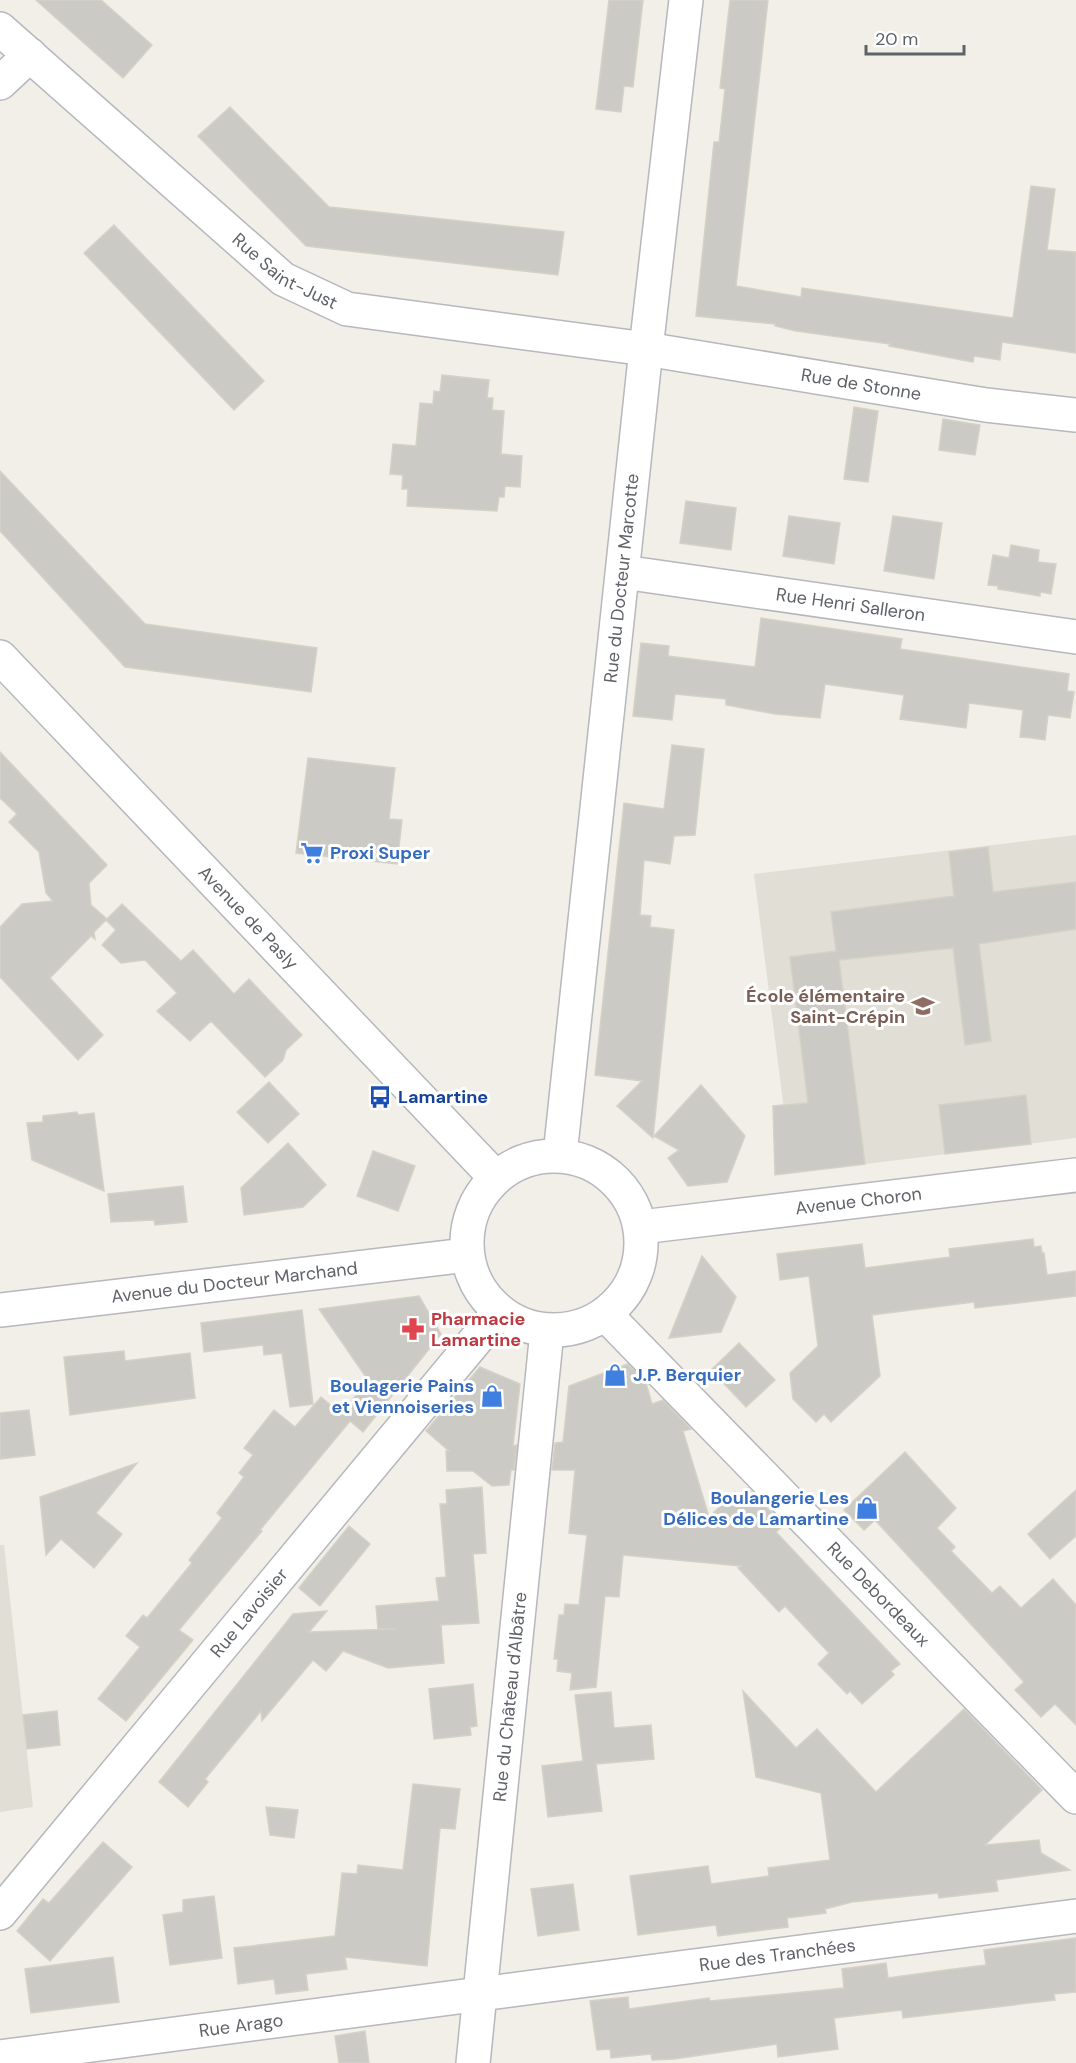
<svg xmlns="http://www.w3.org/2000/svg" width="1076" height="2063" viewBox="0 0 1076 2063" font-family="'DM Sans',sans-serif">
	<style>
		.education { fill: #e1ded6 }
		.building { fill: #cccac5; stroke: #d6d1c6; stroke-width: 1.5 }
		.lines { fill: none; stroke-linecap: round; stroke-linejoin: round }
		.minor-casing { stroke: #b5b8bc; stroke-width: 36 }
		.minor { stroke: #fff; stroke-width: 33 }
		.labels { text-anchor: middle; stroke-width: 6; stroke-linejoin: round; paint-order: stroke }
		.street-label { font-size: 18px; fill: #5f6368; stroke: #fff }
		.shop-label { font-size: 18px; font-weight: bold; fill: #366cbe; stroke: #fff; text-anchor: start }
		.education-label { font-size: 18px; font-weight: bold; fill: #785e54; stroke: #fff; text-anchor: end }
		.transit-label { font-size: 18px; font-weight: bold; fill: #164399; stroke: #fff; text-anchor: start }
		.health-label { font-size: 18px; font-weight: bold; fill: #be3a42; stroke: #fff; text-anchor: start }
	</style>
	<rect width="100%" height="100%" fill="#f1efe8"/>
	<!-- education -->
	<g class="education">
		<polygon points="1076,835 1076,1138 792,1173 754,874"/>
		<polygon points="0,1545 4,1545 33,1807 0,1812"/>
	</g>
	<!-- building -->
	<g class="building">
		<polygon points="36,0 101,0 152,45 123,78"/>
		<polygon points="609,0 643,0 633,87 624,86 621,112 596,109"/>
		<polygon points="730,0 768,0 736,286 801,297 802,288 1013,318 1031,186 1055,189 1047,250 1076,252 1076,353 1002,342 1000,360 974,356 973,362 889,346 890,344 796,331 775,326 775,324 696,316 714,142 719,142 725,89 720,88"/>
		<polygon points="230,107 329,207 564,232 558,275 306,246 198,136"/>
		<polygon points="114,225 264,381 234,410 84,253"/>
		<polygon points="442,375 489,380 487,398 493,398 492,410 504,411 501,454 522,456 520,487 505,486 504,497 499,497 497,511 407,506 408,489 402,489 403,475 390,474 393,444 416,446 420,403 433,404 434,391 440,392"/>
		<polygon points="854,407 878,411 868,482 844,479"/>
		<polygon points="943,419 980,425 975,455 939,450"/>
		<polygon points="0,471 145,624 317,648 311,692 125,667 0,531"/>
		<polygon points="686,501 736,508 731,550 680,543"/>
		<polygon points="789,516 840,523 834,564 783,556"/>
		<polygon points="893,516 942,523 934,579 884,571"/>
		<polygon points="1011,545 1039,550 1038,562 1056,564 1051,594 1040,592 1040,596 998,589 998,586 988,585 993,555 1009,558"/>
		<polygon points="761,618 902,639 900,649 1069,674 1067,691 1074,692 1070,718 1048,715 1045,740 1032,738 1020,737 1023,710 969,703 966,728 900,719 904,695 825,684 820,718 775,714 726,705 726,699 675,694 672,720 633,716 641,643 669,646 668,656 755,667"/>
		<polygon points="672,745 704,749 695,835 674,836 670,864 644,860 640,915 651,916 650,927 674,930 653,1138 617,1106 642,1081 595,1075 624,803 664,809"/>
		<polygon points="0,752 107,865 89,883 91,905 107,919 122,904 181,961 193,950 234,994 249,979 302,1035 286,1050 283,1060 265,1077 211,1021 190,1041 157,1011 177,993 145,960 121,963 102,945 116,930 106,920 94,932 95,939 91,936 50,978 103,1035 78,1060 0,977 0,927 22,904 53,901 46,893 39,852 9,822 17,814 0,798"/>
		<polygon points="308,758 395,768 389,819 402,820 397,864 296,853"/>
		<polygon points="988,847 993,892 1076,882 1076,929 979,944 991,1041 965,1045 953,948 839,960 865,1164 775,1175 773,1106 808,1103 790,957 836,951 831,912 954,896 949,852"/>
		<polygon points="269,1082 299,1114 268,1143 237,1112"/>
		<polygon points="701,1085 745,1136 727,1182 688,1186 668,1158 679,1150 654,1136"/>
		<polygon points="1026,1095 1031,1144 945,1154 939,1105"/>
		<polygon points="77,1112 78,1115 94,1113 104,1191 32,1160 27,1123 43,1122 43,1116"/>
		<polygon points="288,1143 326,1185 303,1207 244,1215 241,1188"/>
		<polygon points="373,1151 415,1166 398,1211 357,1196"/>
		<polygon points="183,1186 187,1222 155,1225 154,1220 111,1222 108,1194"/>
		<polygon points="1033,1239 1034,1247 1041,1246 1042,1253 1044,1253 1047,1275 1076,1271 1076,1296 975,1308 974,1302 872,1315 880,1376 831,1422 824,1414 816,1422 793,1399 790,1373 818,1346 809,1276 780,1280 777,1254 862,1244 865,1268 950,1257 949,1249"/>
		<polygon points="702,1256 736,1297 721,1332 669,1338"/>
		<polygon points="419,1296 441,1334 363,1432 350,1421 260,1530 262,1531 179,1630 193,1640 126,1721 98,1699 140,1647 126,1636 143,1615 147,1618 192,1563 189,1560 222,1518 217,1513 244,1477 239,1473 253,1455 244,1448 274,1410 295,1427 321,1397 341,1414 368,1380 319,1309"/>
		<polygon points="302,1310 313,1404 290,1407 282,1353 264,1355 263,1345 204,1352 201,1323"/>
		<polygon points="739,1343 775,1380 746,1407 711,1370"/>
		<polygon points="124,1351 125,1361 190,1353 195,1398 70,1415 64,1357"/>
		<polygon points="628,1364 646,1383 652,1404 663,1400 691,1429 683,1431 709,1517 735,1492 739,1496 748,1488 784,1525 776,1532 900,1664 891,1671 894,1675 862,1704 850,1691 847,1694 818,1664 829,1653 785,1606 779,1612 738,1568 741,1566 623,1555 619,1597 605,1596 596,1687 570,1690 572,1673 557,1671 558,1659 554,1659 559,1615 564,1615 565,1604 579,1605 587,1535 569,1533 575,1470 552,1470 555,1443 563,1442 569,1386"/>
		<polygon points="480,1367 520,1384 513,1446 517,1445 514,1470 511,1470 509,1485 492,1486 473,1471 447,1471 446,1451 449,1451 426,1431"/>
		<polygon points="29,1410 35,1455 0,1459 0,1413"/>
		<polygon points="905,1452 956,1508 937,1528 955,1547 951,1551 992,1593 1000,1586 1021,1608 1053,1579 1076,1605 1076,1725 1055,1704 1041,1717 1015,1690 1024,1682 875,1520 864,1530 844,1510"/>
		<polygon points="137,1463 96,1513 122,1534 94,1568 61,1539 46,1555 40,1497"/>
		<polygon points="482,1487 486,1553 473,1554 479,1623 441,1625 444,1663 388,1668 343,1651 326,1671 313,1660 262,1721 261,1711 205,1779 208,1782 188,1807 159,1782 293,1614 327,1611 309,1632 396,1629 378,1629 376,1606 439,1601 436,1578 446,1577 440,1504 447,1504 446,1490"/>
		<polygon points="1076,1490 1076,1536 1050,1559 1028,1534"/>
		<polygon points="349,1526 370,1544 320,1606 299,1588"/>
		<polygon points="473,1684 477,1726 470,1727 471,1735 434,1739 429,1689"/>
		<polygon points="743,1691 796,1748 817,1729 876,1792 964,1709 1042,1790 985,1845 1039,1840 1041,1853 1070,1870 996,1880 998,1891 939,1898 938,1893 852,1902 825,1909 826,1913 787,1918 788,1927 718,1936 716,1925 638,1935 630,1876 708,1866 711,1884 769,1876 768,1868 830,1860 821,1793 756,1777"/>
		<polygon points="611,1692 614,1728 651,1725 654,1759 596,1764 602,1811 548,1817 542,1766 583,1761 575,1695"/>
		<polygon points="57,1711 60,1745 27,1749 23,1715"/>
		<polygon points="413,1784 460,1789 455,1829 440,1828 427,1966 345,1957 347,1969 306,1974 308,1990 276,1994 274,1979 238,1984 234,1948 335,1936 342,1873 357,1874 358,1865 403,1870"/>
		<polygon points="266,1807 298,1810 294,1838 270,1835"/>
		<polygon points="103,1842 132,1867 50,1961 17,1931 43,1899 49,1903"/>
		<polygon points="573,1884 579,1930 538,1936 531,1889"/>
		<polygon points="214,1896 222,1958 170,1965 163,1915 183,1912 183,1900"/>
		<polygon points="1076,1938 1076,1992 1054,1994 1055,2000 903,2018 902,2010 834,2018 838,2049 778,2057 777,2044 674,2059 652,2060 651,2054 611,2058 610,2049 597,2050 590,2001 628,1997 629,2009 709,1998 710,2001 844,1988 842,1969 886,1963 888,1978 946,1970 986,1965 984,1950"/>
		<polygon points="113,1957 119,2002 31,2013 25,1969"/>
		<polygon points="365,2031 369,2063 339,2063 335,2036"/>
	</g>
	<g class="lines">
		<!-- minor casing -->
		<g class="minor-casing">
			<g id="minor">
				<path id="s1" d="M0 29 283 279 347 309 646 349 986 405 1076 415"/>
				<polyline points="0,83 30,55"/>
				<path id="s2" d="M623 572 1076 637"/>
				<path id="s3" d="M0 657 496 1178"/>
				<path id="s4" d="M560 1155 646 349 686 0"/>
				<circle cx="554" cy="1243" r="87"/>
				<path id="s5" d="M641 1227 1076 1175"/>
				<path id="s6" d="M0 1310 467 1255"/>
				<path id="s7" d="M606 1315 1076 1797"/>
				<path id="s8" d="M0 1913 499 1312"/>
				<path id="s9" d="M0 2057 1076 1916"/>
				<path id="s10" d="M473 2063 547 1331"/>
			</g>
		</g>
		<!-- minor -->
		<use href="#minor" class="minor"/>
	</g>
	<!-- icons -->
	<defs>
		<g id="supermarket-bare" transform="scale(1.8)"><path d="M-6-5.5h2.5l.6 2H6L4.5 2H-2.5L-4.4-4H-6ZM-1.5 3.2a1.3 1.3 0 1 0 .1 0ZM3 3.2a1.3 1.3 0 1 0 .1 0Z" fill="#3f7fe0" stroke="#fff" stroke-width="2.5" paint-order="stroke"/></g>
		<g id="school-bare" transform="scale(1.8)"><path d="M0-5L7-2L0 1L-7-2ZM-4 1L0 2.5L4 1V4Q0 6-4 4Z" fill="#8d6e63" stroke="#fff" stroke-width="2.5" paint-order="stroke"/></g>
		<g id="bus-bare" transform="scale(1.8)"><path d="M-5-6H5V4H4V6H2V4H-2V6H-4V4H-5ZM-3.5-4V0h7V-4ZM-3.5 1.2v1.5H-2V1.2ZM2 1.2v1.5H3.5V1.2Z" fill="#1a4fb4" stroke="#fff" stroke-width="2.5" paint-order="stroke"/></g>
		<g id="pharmacy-bare" transform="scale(1.8)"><path d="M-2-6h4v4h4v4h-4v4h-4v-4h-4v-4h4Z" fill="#e0444e" stroke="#fff" stroke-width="2.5" paint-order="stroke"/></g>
		<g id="shop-bare" transform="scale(1.8)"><path d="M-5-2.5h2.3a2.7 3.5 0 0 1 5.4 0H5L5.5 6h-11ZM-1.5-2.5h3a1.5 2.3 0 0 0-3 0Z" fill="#3f7fe0" stroke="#fff" stroke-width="2.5" paint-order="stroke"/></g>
	</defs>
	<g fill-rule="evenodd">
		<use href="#supermarket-bare" x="312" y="853"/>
		<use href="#school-bare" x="923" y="1006"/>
		<use href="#bus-bare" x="380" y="1097"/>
		<use href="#pharmacy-bare" x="413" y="1329"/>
		<use href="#shop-bare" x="615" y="1375"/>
		<use href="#shop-bare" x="492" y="1396"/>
		<use href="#shop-bare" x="867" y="1508"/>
	</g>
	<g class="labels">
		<!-- street labels -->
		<g class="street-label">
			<text dy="6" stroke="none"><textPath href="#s1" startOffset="375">Rue Saint-Just</textPath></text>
			<text dy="6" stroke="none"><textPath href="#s1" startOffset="968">Rue de Stonne</textPath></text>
			<text dy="6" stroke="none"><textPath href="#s4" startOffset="580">Rue du Docteur Marcotte</textPath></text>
			<text dy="6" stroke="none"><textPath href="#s2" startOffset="230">Rue Henri Salleron</textPath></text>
			<text dy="6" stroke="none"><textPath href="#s3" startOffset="360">Avenue de Pasly</textPath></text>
			<text dy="6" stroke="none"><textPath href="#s5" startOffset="219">Avenue Choron</textPath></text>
			<text dy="6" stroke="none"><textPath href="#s6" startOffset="236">Avenue du Docteur Marchand</textPath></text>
			<text dy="6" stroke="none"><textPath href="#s7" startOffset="390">Rue Debordeaux</textPath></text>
			<text dy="6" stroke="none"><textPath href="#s8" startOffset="390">Rue Lavoisier</textPath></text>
			<text dy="6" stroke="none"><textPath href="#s10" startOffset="368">Rue du Château d'Albâtre</textPath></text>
			<text dy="6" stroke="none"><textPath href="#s9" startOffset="784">Rue des Tranchées</textPath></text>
			<text dy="6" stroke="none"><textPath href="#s9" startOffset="243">Rue Arago</textPath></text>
		</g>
		<!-- shop labels -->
		<g class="shop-label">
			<text x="330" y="859">Proxi Super</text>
			<text x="633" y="1381">J.P. Berquier</text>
			<text x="474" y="1392" text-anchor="end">Boulagerie Pains<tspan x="474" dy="21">et Viennoiseries</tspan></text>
			<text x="849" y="1504" text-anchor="end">Boulangerie Les<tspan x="849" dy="21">Délices de Lamartine</tspan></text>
		</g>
		<!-- education labels -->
		<g class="education-label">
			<text x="905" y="1002">École élémentaire<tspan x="905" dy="21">Saint-Crépin</tspan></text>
		</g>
		<!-- transit labels -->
		<g class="transit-label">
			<text x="398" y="1103">Lamartine</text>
		</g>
		<!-- health labels -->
		<g class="health-label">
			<text x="431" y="1325">Pharmacie<tspan x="431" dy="21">Lamartine</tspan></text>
		</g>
	</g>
	<!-- scale -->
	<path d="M866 45v9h98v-9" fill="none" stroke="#5f6368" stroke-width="3"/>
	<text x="875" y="45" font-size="18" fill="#5f6368" stroke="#ffffff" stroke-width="4.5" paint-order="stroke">20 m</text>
</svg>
